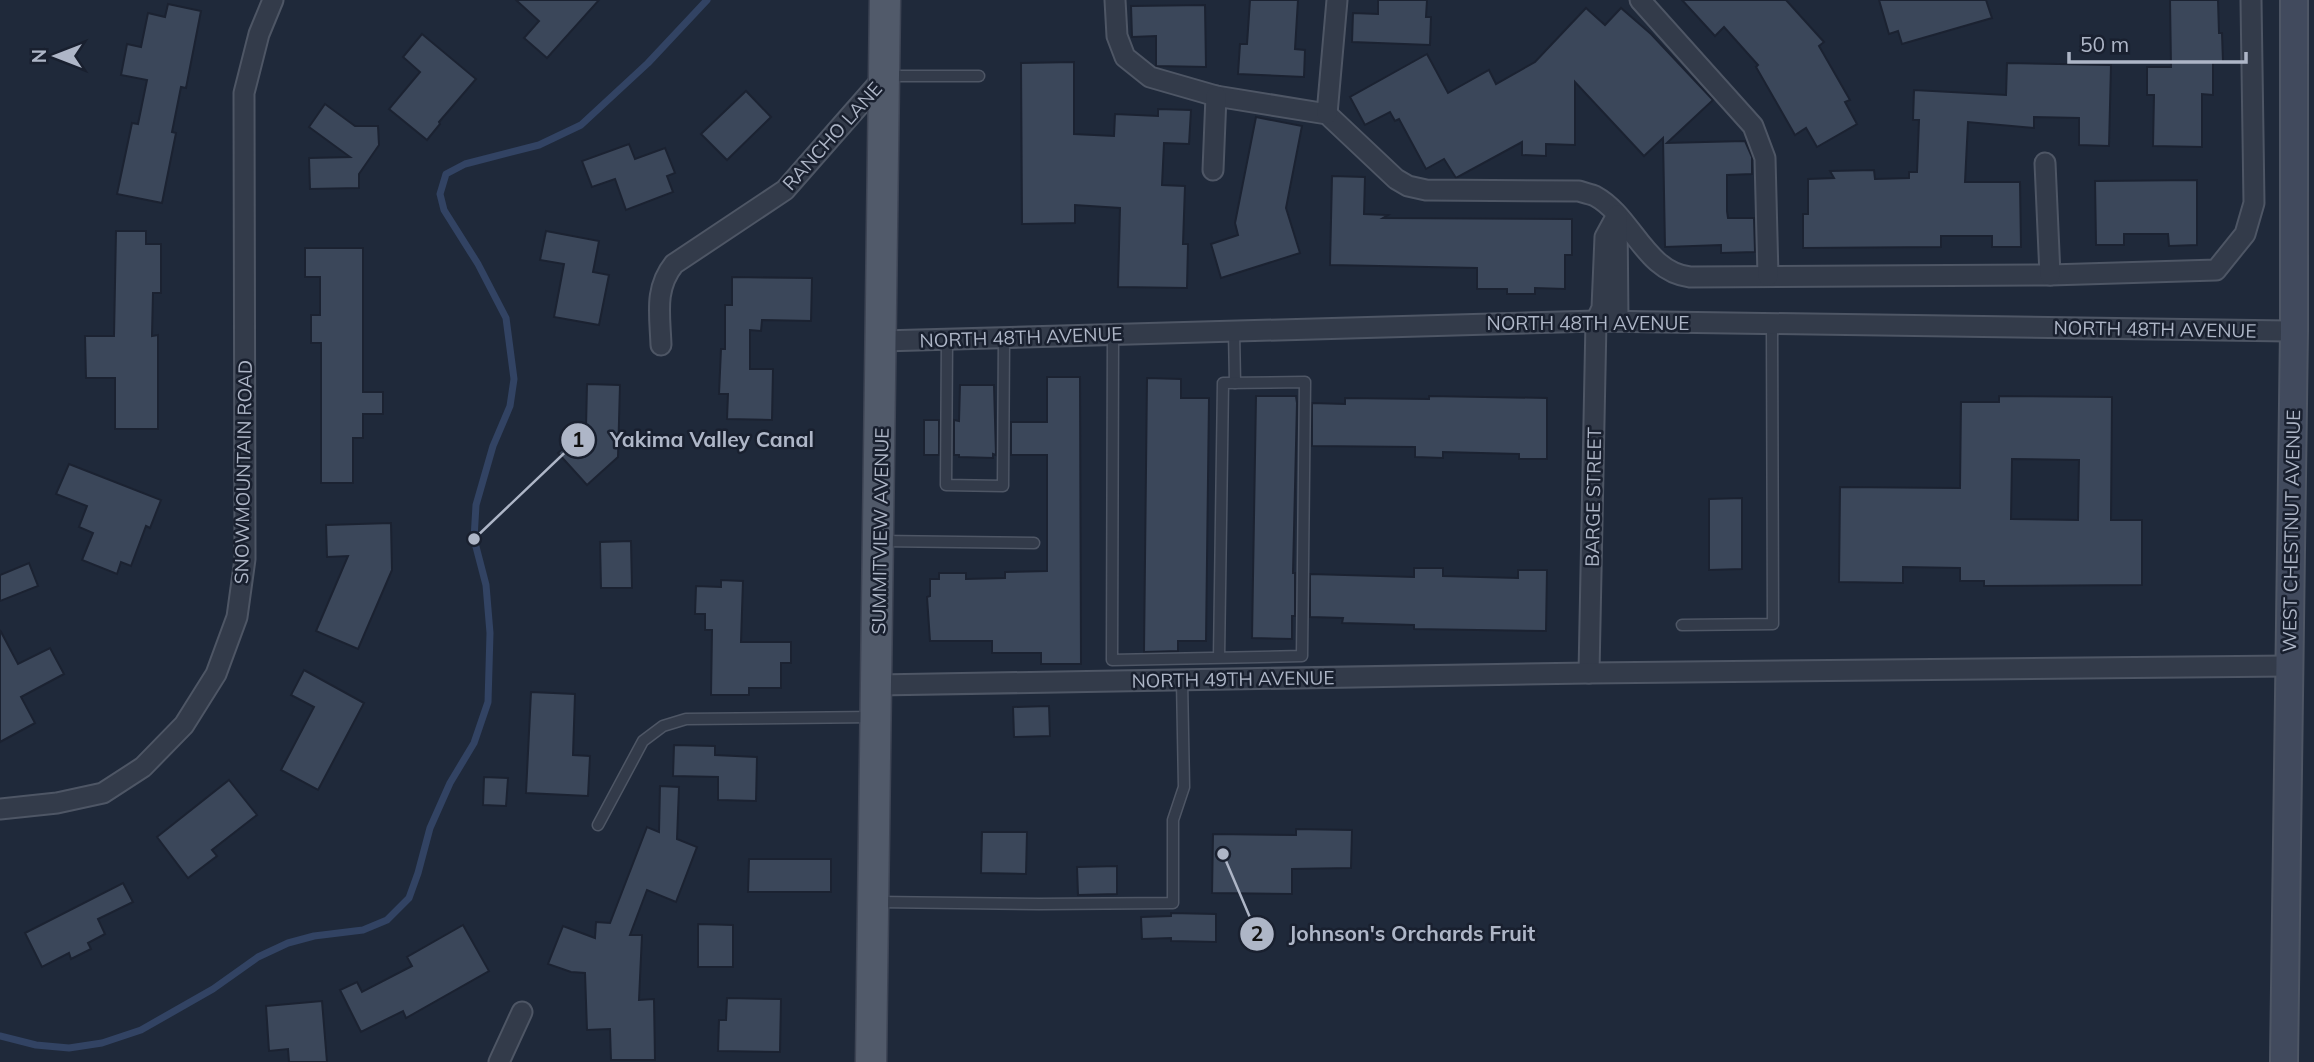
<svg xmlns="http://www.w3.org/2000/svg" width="2314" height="1062" viewBox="0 0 2314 1062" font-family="Mulish,sans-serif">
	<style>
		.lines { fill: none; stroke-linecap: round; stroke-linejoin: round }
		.stream { stroke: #324363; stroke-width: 7 }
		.building { fill: #3b475a; stroke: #1b2231; stroke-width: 2; fill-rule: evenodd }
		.lane-casing { stroke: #4e5665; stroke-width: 13 }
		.street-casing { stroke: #4e5665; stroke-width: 23 }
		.secondary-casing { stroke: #4e5665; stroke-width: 30 }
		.primary-casing { stroke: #3d4454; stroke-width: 33 }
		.lane { stroke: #333b4a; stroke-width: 10 }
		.street { stroke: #333b4a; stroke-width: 19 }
		.secondary { stroke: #414a5d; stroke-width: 26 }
		.primary { stroke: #515a6a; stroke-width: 30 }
		.labels { text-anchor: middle; stroke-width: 5; stroke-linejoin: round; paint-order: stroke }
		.street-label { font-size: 19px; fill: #aeb6c7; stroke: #19202f }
		.leader { fill: none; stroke: #aeb6c7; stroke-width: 2.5 }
		.callout-dot { fill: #aeb6c7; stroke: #19202f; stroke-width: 2.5 }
		.mark-label { font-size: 21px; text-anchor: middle; font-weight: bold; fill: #111 }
		.callout-label { font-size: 21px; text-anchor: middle; font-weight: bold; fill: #aeb6c7; stroke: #19202f; stroke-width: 5; stroke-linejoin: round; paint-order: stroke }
	</style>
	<rect width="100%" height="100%" fill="#1f293a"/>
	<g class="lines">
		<!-- stream -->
		<polyline class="stream" points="0,1036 36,1045 69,1048 102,1043 141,1030 213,989 258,957 288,943 314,936 363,930 387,920 409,898 418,873 430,828 450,783 474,743 488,702 490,633 486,585 474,539 476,505 493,446 510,406 514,379 506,318 478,264 444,210 440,194 446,174 465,164 539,145 581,125 648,63 707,0"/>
	</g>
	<!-- building -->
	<g class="building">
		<polygon points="516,0 599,0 547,58 524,38 539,21"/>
		<polygon points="1250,0 1298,0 1295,49 1305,50 1304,77 1238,74 1240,44 1247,44"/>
		<polygon points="1378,0 1427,0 1426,17 1431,17 1430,45 1352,42 1353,13 1378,14"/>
		<polygon points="1682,0 1786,0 1824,42 1819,46 1850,100 1845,102 1857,124 1817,147 1806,128 1795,135 1756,67 1758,65 1724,27 1715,36"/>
		<polygon points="1879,0 1986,0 1992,18 1902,44 1898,31 1889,34"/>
		<polygon points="2170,0 2218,0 2219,33 2222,33 2223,62 2213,62 2213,95 2202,94 2202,147 2153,146 2154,95 2147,95 2147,67 2171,67"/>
		<polygon points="168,4 201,11 186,88 181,87 172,132 176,133 162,203 117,194 132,123 138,124 147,80 121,75 127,44 141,47 148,13 165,17"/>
		<polygon points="1205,5 1206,67 1156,66 1156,36 1132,37 1131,6"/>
		<polygon points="1586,8 1605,25 1621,8 1651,34 1713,100 1667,143 1745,141 1752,157 1752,174 1727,175 1727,211 1728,218 1754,218 1755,252 1721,253 1721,245 1665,247 1663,138 1644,156 1575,82 1575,145 1546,144 1546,156 1522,155 1522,142 1456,178 1444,159 1426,169 1399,119 1395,121 1390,112 1365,125 1350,97 1427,54 1448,93 1489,70 1496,84 1535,62"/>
		<polygon points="422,34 476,79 439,122 440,124 427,140 389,109 420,72 403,57"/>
		<polygon points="1074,62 1074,134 1114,136 1115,114 1158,116 1158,109 1191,110 1189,144 1164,143 1162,185 1185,186 1183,244 1188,244 1187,288 1118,287 1120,208 1075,205 1075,223 1022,224 1021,63"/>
		<polygon points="2007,63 2111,65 2109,146 2079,145 2079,118 2034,117 2034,128 1968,122 1965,182 2020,182 2021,247 1992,247 1992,236 1941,236 1941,247 1803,248 1803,214 1808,214 1808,179 1834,178 1830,171 1874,170 1875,179 1909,178 1909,172 1917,172 1919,120 1913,120 1914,90 2006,95"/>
		<polygon points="746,91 771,117 727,160 701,134"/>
		<polygon points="325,104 355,126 378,126 379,145 359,174 359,188 310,189 309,158 350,157 309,127"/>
		<polygon points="1256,117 1302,126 1286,208 1300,253 1221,278 1211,244 1238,235 1235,223"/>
		<polygon points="629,144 635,159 665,148 675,173 667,176 673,192 626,210 615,179 592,187 582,161"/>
		<polygon points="1332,176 1365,177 1364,214 1388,215 1383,218 1572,219 1572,255 1565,255 1565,289 1535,288 1535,294 1507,294 1507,289 1477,289 1477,268 1330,265"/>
		<polygon points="2197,180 2197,245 2169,246 2168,234 2124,234 2124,245 2096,245 2095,181"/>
		<polygon points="116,231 146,231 146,244 161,244 161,293 153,293 152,336 158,335 158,429 115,429 115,378 86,378 85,336 114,336"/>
		<polygon points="546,231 599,241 593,272 609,275 599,325 554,317 564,264 540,260"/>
		<polygon points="305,248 363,248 363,392 383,392 383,414 363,414 363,438 353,438 353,483 321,483 321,343 311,343 311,315 320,315 320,277 305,277"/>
		<polygon points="732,277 812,278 811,321 762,320 761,331 750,330 750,369 773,369 772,420 727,419 728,394 719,394 721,349 725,349 725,305 732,305"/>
		<polygon points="1047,377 1080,377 1081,664 1041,664 1041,653 992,653 992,641 930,641 927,597 930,596 930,579 939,579 939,573 966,573 966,579 1005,578 1005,572 1047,571 1047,455 1011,455 1011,422 1047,422"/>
		<polygon points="1147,378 1181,379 1181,398 1209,398 1206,641 1178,641 1178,651 1144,652"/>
		<polygon points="587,384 620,385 618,457 587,485 558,453 586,428"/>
		<polygon points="960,385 994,385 996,455 993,454 993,458 959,457 959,455 954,455 954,420 959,421"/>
		<polygon points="1256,396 1296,396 1297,403 1293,573 1295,573 1295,616 1292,616 1292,639 1252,638"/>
		<polygon points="1429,396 1547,398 1547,459 1519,459 1519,454 1443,452 1443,458 1415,457 1415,447 1312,446 1312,403 1345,404 1345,398 1429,399"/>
		<path d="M1999 396 2112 397 2111 520H2142V585L1984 586V581H1960V568L1903 567V583L1839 582 1840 487 1960 488 1961 402H1999ZM2012 459 2079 460 2078 520 2011 519Z"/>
		<rect x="924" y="420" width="15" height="35"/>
		<polygon points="69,464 161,500 150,528 146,526 131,566 121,562 117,574 82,560 93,533 79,527 87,506 56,494"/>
		<polygon points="1742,498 1742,569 1709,570 1709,499"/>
		<polygon points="391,523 392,570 358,649 316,631 348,556 327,557 326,525"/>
		<polygon points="631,541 632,588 601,588 600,542"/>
		<polygon points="29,563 38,586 0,601 0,575"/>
		<polygon points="1414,568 1443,568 1443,576 1518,578 1518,570 1547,570 1546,631 1414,629 1414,625 1342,623 1343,618 1310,617 1310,574 1414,577"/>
		<polygon points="721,580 743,581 741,642 791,642 791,663 781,663 781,688 749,688 749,695 711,695 712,630 705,630 705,614 695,614 696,586 721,587"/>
		<polygon points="0,630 18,664 50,648 64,674 21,697 35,723 0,742"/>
		<polygon points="304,670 364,703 318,790 281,770 314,707 291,695"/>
		<polygon points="531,692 575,694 573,755 590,756 588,796 526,793"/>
		<polygon points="1049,706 1050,736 1014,737 1013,707"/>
		<polygon points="674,745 715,746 715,755 757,757 756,801 718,800 718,777 673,776"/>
		<polygon points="484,777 508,778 506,806 483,805"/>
		<polygon points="229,780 257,815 212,850 217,856 188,878 157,837"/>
		<polygon points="660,786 679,787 677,839 697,847 676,902 647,890 630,935 642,935 639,1000 654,999 655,1060 611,1060 610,1029 587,1030 585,973 571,972 548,964 563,926 595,938 596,922 610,923 647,827 659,832"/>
		<polygon points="1296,829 1352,830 1351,868 1292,869 1292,894 1212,893 1213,834 1296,835"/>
		<polygon points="982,832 1027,832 1026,874 981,873"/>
		<polygon points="749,859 831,859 831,892 748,892"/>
		<polygon points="1117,866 1117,894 1078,895 1077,867"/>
		<polygon points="123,883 133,902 98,919 105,934 88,943 91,949 71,959 69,953 42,967 25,933"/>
		<polygon points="1171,913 1216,914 1216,942 1171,941 1171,938 1142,939 1141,917 1171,916"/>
		<polygon points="698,924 733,925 733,967 698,967"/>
		<polygon points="463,925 489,971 406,1018 403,1011 361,1032 340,990 357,982 362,992 412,966 407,957"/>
		<polygon points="727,998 781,999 780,1052 718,1051 719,1020 726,1020"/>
		<polygon points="322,1001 327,1062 289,1062 288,1049 269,1051 266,1006"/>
	</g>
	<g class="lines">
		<!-- lane casing -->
		<g class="lane-casing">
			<g id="lane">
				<polyline points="889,76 979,76"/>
				<polyline points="1234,331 1235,383"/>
				<polyline points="1113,335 1112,660 1302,656 1305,382 1223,383 1219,658"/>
				<polyline points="947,340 946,485 1003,486 1004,338"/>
				<polyline points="880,541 1034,543"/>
				<polyline points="1682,625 1773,624 1772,323"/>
				<polyline points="598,825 643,741 663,726 686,719 873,717"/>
				<polyline points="878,902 1039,904 1173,903 1173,820 1184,787 1182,680"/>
			</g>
		</g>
		<!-- street casing -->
		<g class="street-casing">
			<g id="street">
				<path d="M1115 0 1117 36 1125 57 1150 77 1216 96 1327 114 1396 179 1408 186 1426 190 1579 191C1584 193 1591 194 1595 196 1632 216 1645 272 1690 277L2050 275 2216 270 2245 234 2254 203 2251 0"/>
				<polyline points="1640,0 1753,126 1765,158 1768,276"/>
				<polyline points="1327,114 1337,0"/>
				<polyline points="2045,163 2050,275"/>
				<polyline points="1213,170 1216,96"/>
				<polyline points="882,341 1596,321 2294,331"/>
				<path d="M661 345C660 315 654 289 674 264L785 190 884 77"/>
				<polyline points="1589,673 1596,321 1602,308 1605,237 1617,215 1618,321"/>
				<polyline points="877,685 1589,673 2290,666"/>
				<polyline points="0,809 57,803 103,793 143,767 184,725 216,674 237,617 245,559 244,93 259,34 273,0"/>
				<polyline points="499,1062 522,1012"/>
			</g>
		</g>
		<!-- secondary casing -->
		<g class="secondary-casing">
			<polyline id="secondary" points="2284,1062 2294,331 2294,0"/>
		</g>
		<!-- primary casing -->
		<g class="primary-casing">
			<polyline id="primary" points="871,1062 885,0"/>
		</g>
		<!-- lane -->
		<use href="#lane" class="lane"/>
		<!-- street -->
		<use href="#street" class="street"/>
		<!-- secondary -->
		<use href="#secondary" class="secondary"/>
		<!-- primary -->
		<use href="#primary" class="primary"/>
	</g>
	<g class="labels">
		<!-- street labels -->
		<g class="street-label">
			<text transform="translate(832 136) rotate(-48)" y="7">RANCHO LANE</text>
			<text x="1588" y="330">NORTH 48TH AVENUE</text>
			<text transform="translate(2155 329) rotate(1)" y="7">NORTH 48TH AVENUE</text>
			<text transform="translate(1021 337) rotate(-2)" y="7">NORTH 48TH AVENUE</text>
			<text transform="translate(243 472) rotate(-89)" y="7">SNOWMOUNTAIN ROAD</text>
			<text transform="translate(1593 497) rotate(-89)" y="7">BARGE STREET</text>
			<text transform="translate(880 531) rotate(-89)" y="7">SUMMITVIEW AVENUE</text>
			<text transform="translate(2291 531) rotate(-89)" y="7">WEST CHESTNUT AVENUE</text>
			<text transform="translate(1233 679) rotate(-1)" y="7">NORTH 49TH AVENUE</text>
		</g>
	</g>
	<!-- callouts -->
	<path class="leader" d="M474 539L578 440M1223 854L1257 934"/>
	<g class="callout-dot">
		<circle cx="474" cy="539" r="7"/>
		<circle cx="1223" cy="854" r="7"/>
		<circle cx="578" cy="440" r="18"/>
		<circle cx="1257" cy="934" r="18"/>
	</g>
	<g class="mark-label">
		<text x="578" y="447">1</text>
		<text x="1257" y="941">2</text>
	</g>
	<g class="callout-label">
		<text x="712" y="447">Yakima Valley Canal</text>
		<text x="1412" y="941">Johnson's Orchards Fruit</text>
	</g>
	<!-- north arrow -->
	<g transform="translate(56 56) rotate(270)" stroke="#19202f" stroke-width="5" paint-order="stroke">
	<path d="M0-5L12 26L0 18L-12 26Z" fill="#aeb6c7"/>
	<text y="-10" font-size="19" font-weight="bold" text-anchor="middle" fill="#aeb6c7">N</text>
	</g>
	<!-- scale -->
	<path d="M2069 52v10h177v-10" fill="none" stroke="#aeb6c7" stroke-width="3.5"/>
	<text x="2080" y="52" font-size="21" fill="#aeb6c7" stroke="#19202f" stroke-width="5" paint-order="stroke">50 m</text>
</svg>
